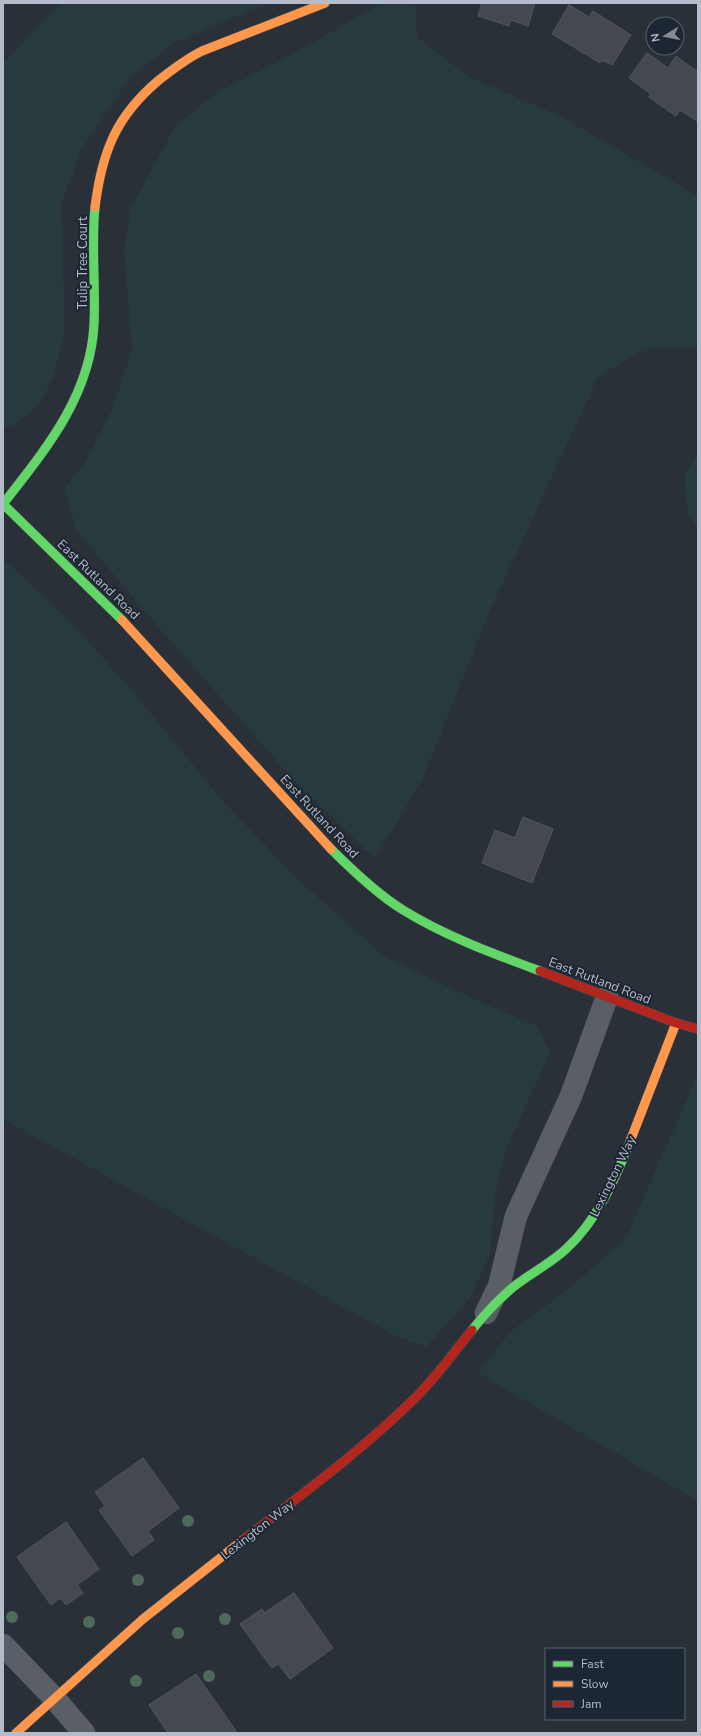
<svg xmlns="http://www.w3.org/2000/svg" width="701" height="1736" viewBox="0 0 701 1736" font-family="'Nunito Sans',sans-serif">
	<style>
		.green { fill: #273a3e }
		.building { fill: #444950; stroke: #52575f }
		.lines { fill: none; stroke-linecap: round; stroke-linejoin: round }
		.street-casing { stroke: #484c53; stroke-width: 23 }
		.fast-casing { stroke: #484c53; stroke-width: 10 }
		.slow-casing { stroke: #484c53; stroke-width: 10 }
		.jam-casing { stroke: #484c53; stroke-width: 10 }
		.street { stroke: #5a5e66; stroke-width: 22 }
		.fast { stroke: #63d668; stroke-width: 9 }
		.slow { stroke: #ff974d; stroke-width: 9 }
		.jam { stroke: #b3261e; stroke-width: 9 }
		.tree { fill: #4e6a5a }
		.labels { text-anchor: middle; stroke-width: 4; stroke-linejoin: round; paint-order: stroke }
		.street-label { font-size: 13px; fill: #b4bcc9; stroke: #1d2633 }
	</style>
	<rect width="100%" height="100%" fill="#2a3038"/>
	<!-- green -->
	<g class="green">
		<polygon points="61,3 268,3 174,43 131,76 81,150 61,205 65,331 54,375 40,404 14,425 3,428 3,63"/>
		<polygon points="382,3 414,3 416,9 417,37 469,77 560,116 698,196 698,347 645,349 598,377 488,615 423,778 375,859 289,775 147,614 77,531 64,489 86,461 112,410 132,350 124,248 131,208 174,128 216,93 282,60"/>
		<polygon points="698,453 698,530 688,514 684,477"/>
		<polygon points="3,559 69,620 128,686 226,805 305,886 385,957 483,1003 537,1026 550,1053 506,1149 495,1196 490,1254 471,1297 426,1347 392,1334 3,1119"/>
		<polygon points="696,1078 698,1078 698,1501 478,1373 510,1332 571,1287 626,1238"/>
	</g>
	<!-- building -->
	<g class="building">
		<polygon points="482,3 535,3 528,26 511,20 509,26 478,16"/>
		<polygon points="569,5 589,17 593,11 631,35 612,65 602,60 600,63 552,34"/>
		<polygon points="647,53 668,68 676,56 698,72 698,119 697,121 680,110 676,116 649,97 651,94 629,78"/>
		<polygon points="523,817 553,829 532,883 482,863 495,830 515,838"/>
		<polygon points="143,1458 179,1508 148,1531 154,1540 132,1556 99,1510 105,1506 95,1492"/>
		<polygon points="66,1522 99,1569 77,1585 83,1593 66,1605 60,1598 51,1605 17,1557"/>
		<polygon points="294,1593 333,1648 290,1679 278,1664 272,1668 240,1624 262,1609 264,1613"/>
		<polygon points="196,1674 236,1731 233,1733 168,1733 149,1705"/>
	</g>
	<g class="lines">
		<!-- street casing -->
		<g class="street-casing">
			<g id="street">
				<polyline points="486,1313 499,1286 516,1216 571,1096 607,997"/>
				<polyline points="3,1645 55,1699 84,1733"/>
			</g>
		</g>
		<!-- fast casing -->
		<g class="fast-casing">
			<g id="fast">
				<polyline points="3,504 122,620"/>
				<path d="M3 504C45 450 90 397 94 325 96 286 91 246 95 207"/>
				<path d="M331 849C353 871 377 894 403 910 445 936 494 954 540 971"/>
				<path d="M472 1330C484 1315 497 1301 512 1288 529 1274 550 1264 566 1249 598 1220 616 1177 631 1139"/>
			</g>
		</g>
		<!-- slow casing -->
		<g class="slow-casing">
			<g id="slow">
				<path d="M95 207C102 152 116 116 159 80 173 69 186 59 202 51L325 3"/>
				<polyline points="122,620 331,849"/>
				<polyline points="631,1139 676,1023"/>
				<polyline points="16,1733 143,1619 243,1540"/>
			</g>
		</g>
		<!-- jam casing -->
		<g class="jam-casing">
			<g id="jam">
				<polyline points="540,971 676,1023 698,1029"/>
				<path d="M243 1540C302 1494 364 1449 417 1396 437 1376 454 1352 472 1330"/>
			</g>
		</g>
		<!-- street -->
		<use href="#street" class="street"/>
		<!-- fast -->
		<use href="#fast" class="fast"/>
		<!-- slow -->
		<use href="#slow" class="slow"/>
		<!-- jam -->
		<use href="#jam" class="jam"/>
	</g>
	<!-- trees -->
	<g class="tree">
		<circle cx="188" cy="1521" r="6"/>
		<circle cx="138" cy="1580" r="6"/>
		<circle cx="12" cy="1617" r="6"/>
		<circle cx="225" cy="1619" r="6"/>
		<circle cx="89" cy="1622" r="6"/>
		<circle cx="178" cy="1633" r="6"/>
		<circle cx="209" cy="1676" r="6"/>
		<circle cx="136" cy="1681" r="6"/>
	</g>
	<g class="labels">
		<!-- street labels -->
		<g class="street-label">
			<text transform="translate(82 263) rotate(-90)" y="5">Tulip Tree Court</text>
			<text transform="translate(99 579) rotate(44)" y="5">East Rutland Road</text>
			<text transform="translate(320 816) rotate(47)" y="5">East Rutland Road</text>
			<text transform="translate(600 980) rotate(21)" y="5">East Rutland Road</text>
			<text transform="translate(612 1176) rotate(-64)" y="5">Lexington Way</text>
			<text transform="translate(257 1529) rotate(-38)" y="5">Lexington Way</text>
		</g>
	</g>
	<!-- border -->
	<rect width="701" height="1736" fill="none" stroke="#b4bcc9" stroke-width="8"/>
	<!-- legend -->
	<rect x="545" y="1648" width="140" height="72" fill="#1d2633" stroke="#59626f"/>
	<rect x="553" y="1661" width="20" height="6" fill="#63d668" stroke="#59626f"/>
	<text x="581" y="1668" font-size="12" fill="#b4bcc9">Fast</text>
	<rect x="553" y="1681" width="20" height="6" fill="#ff974d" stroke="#59626f"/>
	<text x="581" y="1688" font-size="12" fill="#b4bcc9">Slow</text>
	<rect x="553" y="1701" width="20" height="6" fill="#b3261e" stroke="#59626f"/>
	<text x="581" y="1708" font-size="12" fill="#b4bcc9">Jam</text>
	<!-- north arrow -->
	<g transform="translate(665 36) rotate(260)"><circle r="19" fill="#1d2633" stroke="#59626f"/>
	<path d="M0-3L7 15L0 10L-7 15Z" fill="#848b96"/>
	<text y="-6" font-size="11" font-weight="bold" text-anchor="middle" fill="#b4bcc9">N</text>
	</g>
</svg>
